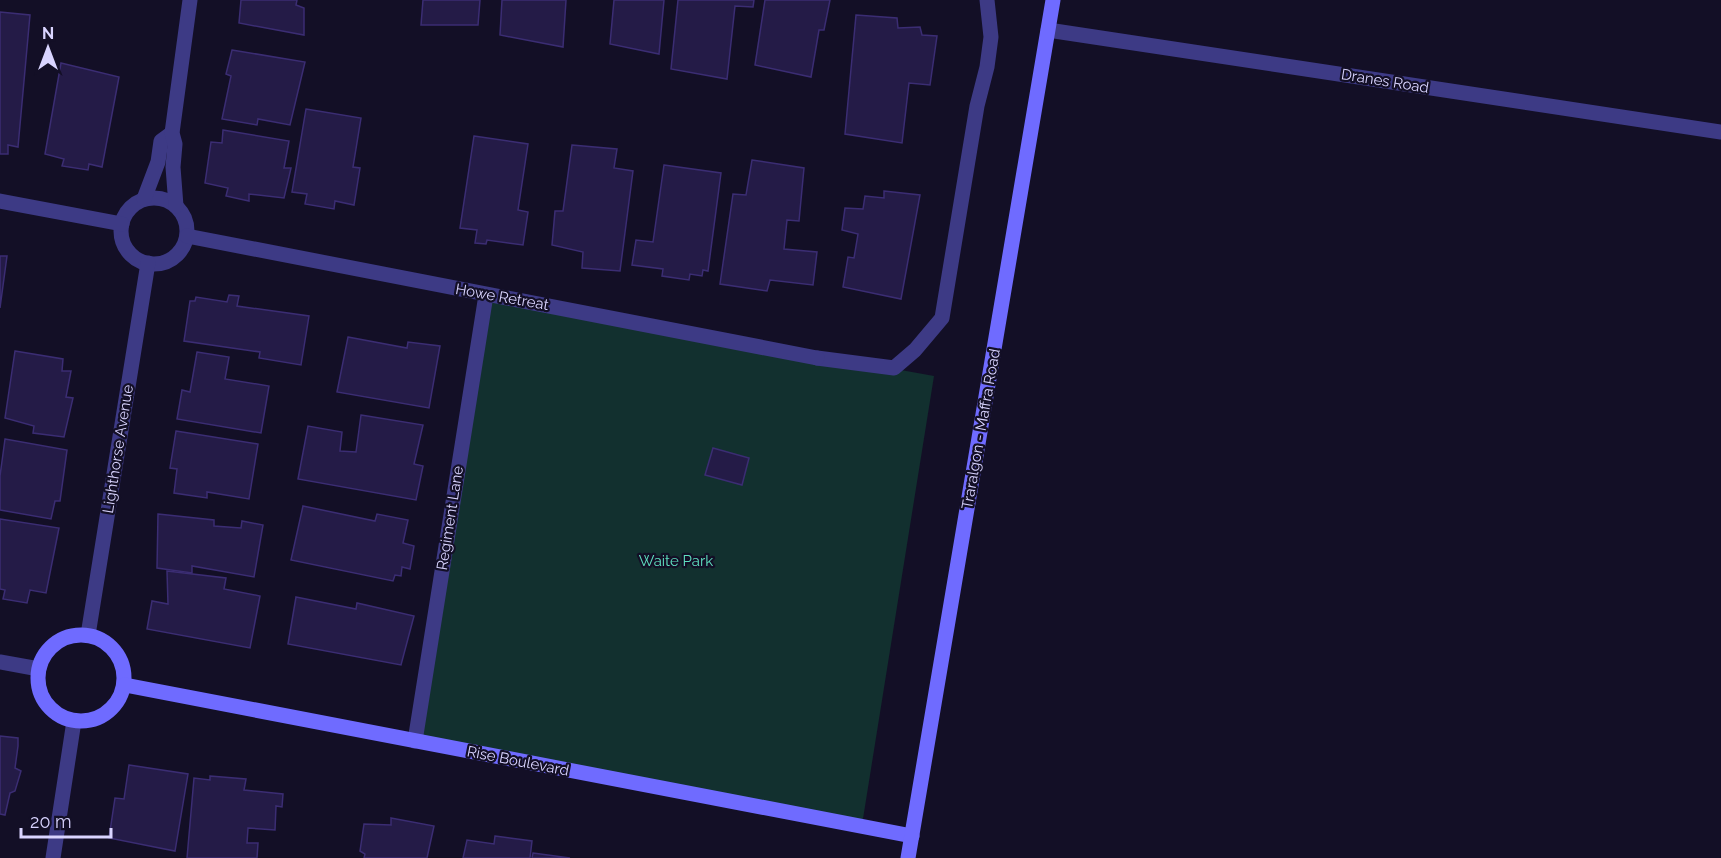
<svg xmlns="http://www.w3.org/2000/svg" width="1721" height="858" viewBox="0 0 1721 858" font-family="Raleway,sans-serif">
	<style>
		.green { fill: #12302f }
		.building { fill: #241b47; stroke: #3b2d73; stroke-width: 1.5 }
		.lines { fill: none; stroke-linecap: round; stroke-linejoin: round }
		.lane { stroke: #3d3a85; stroke-width: 15 }
		.street { stroke: #3d3a85; stroke-width: 15 }
		.secondary { stroke: #6f6bff; stroke-width: 15 }
		.labels { text-anchor: middle; stroke-width: 4.5; stroke-linejoin: round; paint-order: stroke }
		.street-label { font-size: 15px; fill: #d9d4ff; stroke: #130f26 }
		.park-label { font-size: 15px; fill: #5fe0c0; stroke: #130f26 }
	</style>
	<rect width="100%" height="100%" fill="#130f26"/>
	<!-- green -->
	<polygon class="green" points="486,295 934,376 862,825 415,741"/>
	<!-- building -->
	<g class="building">
		<polygon points="241,0 297,0 296,5 304,8 304,35 239,23"/>
		<polygon points="423,0 480,0 478,25 421,25"/>
		<polygon points="502,0 566,0 563,47 500,35"/>
		<polygon points="614,0 664,0 659,54 610,44"/>
		<polygon points="678,0 754,0 753,7 735,6 727,79 671,69"/>
		<polygon points="765,0 830,0 824,30 819,30 811,77 755,65"/>
		<polygon points="0,12 30,15 18,147 8,145 8,154 0,154"/>
		<polygon points="856,15 897,18 898,28 920,27 922,35 937,36 930,85 909,83 902,143 845,134"/>
		<polygon points="232,50 305,62 290,125 258,119 257,125 222,119 231,76 226,74"/>
		<polygon points="61,63 119,77 102,167 89,164 88,170 62,166 64,159 45,154"/>
		<polygon points="306,109 361,118 353,167 360,168 354,205 335,201 334,209 305,204 307,194 292,192"/>
		<polygon points="223,130 289,141 284,168 291,168 284,198 249,194 249,201 226,196 228,188 205,183 211,142 222,143"/>
		<polygon points="474,136 528,144 518,210 528,212 523,245 487,240 486,244 475,243 477,230 460,228"/>
		<polygon points="572,145 617,149 614,168 633,171 620,271 582,268 583,252 552,245 555,211 563,211"/>
		<polygon points="752,160 804,168 799,221 787,220 784,249 817,252 813,285 770,280 767,291 720,284 733,194 746,195"/>
		<polygon points="664,165 721,173 708,271 703,270 702,276 690,274 689,280 662,276 663,269 632,265 636,240 653,242"/>
		<polygon points="884,191 920,195 901,299 843,287 848,257 854,258 858,234 842,230 845,208 863,209 865,196 884,198"/>
		<polygon points="0,256 7,256 0,308"/>
		<polygon points="229,295 239,296 237,306 309,316 301,365 259,358 260,352 184,341 190,301 195,301 196,297 227,302"/>
		<polygon points="348,337 407,348 408,342 440,346 429,408 337,392"/>
		<polygon points="15,351 63,359 62,371 71,371 66,397 73,398 64,437 33,433 34,426 5,418"/>
		<polygon points="197,352 229,357 225,379 269,386 261,433 177,419 182,390 190,392"/>
		<polygon points="361,415 423,425 414,464 423,466 416,500 298,479 308,426 342,432 340,451 356,452"/>
		<polygon points="176,431 258,444 249,499 207,492 207,498 174,493 177,469 170,468"/>
		<polygon points="5,439 67,450 60,501 55,501 51,519 0,510 0,476"/>
		<polygon points="713,448 749,458 742,485 705,475"/>
		<polygon points="303,506 375,521 377,514 408,520 403,543 414,546 410,569 402,567 401,576 395,575 393,581 291,560"/>
		<polygon points="158,514 214,520 214,526 241,528 242,521 263,525 254,577 192,566 192,573 157,568"/>
		<polygon points="0,519 59,528 46,593 30,590 27,603 3,599 5,590 0,589"/>
		<polygon points="167,571 226,578 224,589 260,596 250,648 147,629 152,601 168,604"/>
		<polygon points="296,597 356,609 357,603 414,616 401,665 288,644"/>
		<polygon points="0,736 18,738 18,746 15,768 21,771 15,791 10,793 5,815 0,814"/>
		<polygon points="129,765 188,774 175,851 109,838 115,798 124,799"/>
		<polygon points="210,776 246,779 244,790 283,794 282,807 276,806 275,830 248,828 247,843 258,843 257,858 187,858 194,778 210,780"/>
		<polygon points="391,818 434,826 427,858 364,858 365,854 360,851 364,824 391,825"/>
		<polygon points="495,836 532,841 530,858 463,858 467,840 494,844"/>
		<polygon points="533,853 570,858 532,858"/>
	</g>
	<g class="lines">
		<!-- lane -->
		<polyline class="lane" points="817,358 894,368 915,350 942,318 977,106 987,67 991,37 987,0"/>
		<!-- street -->
		<g class="street">
			<polyline points="1048,30 1721,132"/>
			<circle cx="154" cy="231" r="33"/>
			<polyline points="144,199 158,162 161,141 172,133"/>
			<polyline points="0,201 122,224"/>
			<polyline points="176,206 173,167 175,144 172,133 190,0"/>
			<polyline points="187,236 817,358"/>
			<polyline points="88,635 148,263"/>
			<polyline points="0,662 39,669"/>
			<polyline points="415,741 486,295"/>
			<polyline points="53,858 74,721"/>
		</g>
		<!-- secondary -->
		<g class="secondary">
			<circle cx="81" cy="678" r="43"/>
			<polyline points="125,685 912,836"/>
			<polyline points="908,858 1053,0"/>
		</g>
	</g>
	<g class="labels">
		<!-- street labels -->
		<g class="street-label">
			<text transform="translate(1385 81) rotate(9)" y="5">Dranes Road</text>
			<text transform="translate(502 297) rotate(10)" y="5">Howe Retreat</text>
			<text transform="translate(981 429) rotate(-80)" y="5">Traralgon - Maffra Road</text>
			<text transform="translate(118 449) rotate(-81)" y="5">Lighthorse Avenue</text>
			<text transform="translate(450 518) rotate(-81)" y="5">Regiment Lane</text>
			<text transform="translate(518 761) rotate(11)" y="5">Rise Boulevard</text>
		</g>
		<!-- park labels -->
		<g class="park-label">
			<text x="676" y="566">Waite Park</text>
		</g>
	</g>
	<!-- north arrow -->
	<g transform="translate(48 48)" stroke="#130f26" stroke-width="4.5" paint-order="stroke">
	<path d="M0-4.5L10 22L0 15L-10 22Z" fill="#d9d4ff"/>
	<text y="-9" font-size="16" font-weight="bold" text-anchor="middle" fill="#d9d4ff">N</text>
	</g>
	<!-- scale -->
	<path d="M21 828v9h90v-9" fill="none" stroke="#d9d4ff" stroke-width="3"/>
	<text x="30" y="828" font-size="18" fill="#d9d4ff" stroke="#130f26" stroke-width="4.5" paint-order="stroke">20 m</text>
</svg>
